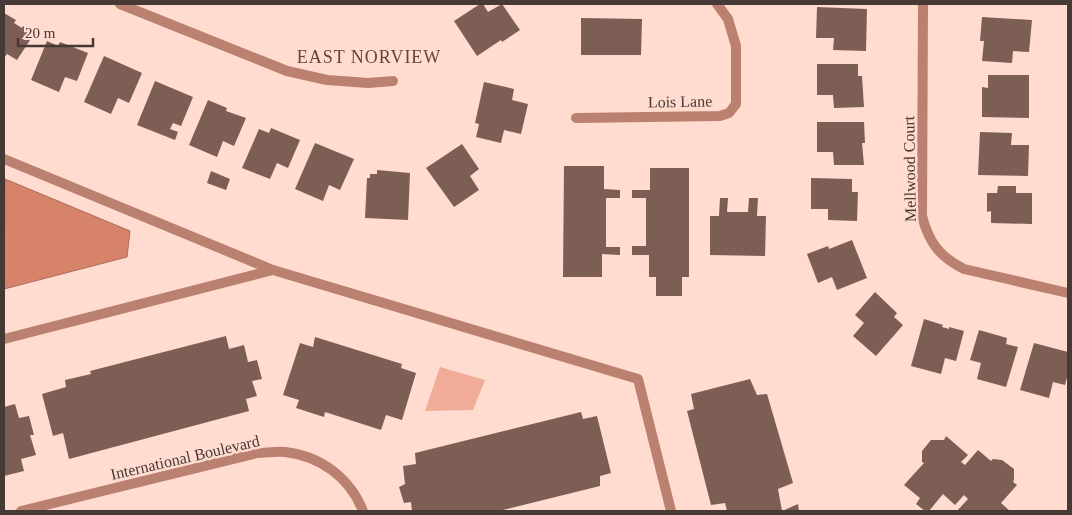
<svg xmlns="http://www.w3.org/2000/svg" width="1072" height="515" viewBox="0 0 1072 515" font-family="Georgia,serif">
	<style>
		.green { fill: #f1ac98 }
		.water { fill: #d6836a; stroke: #ab6d5a }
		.building { fill: #7c5e55 }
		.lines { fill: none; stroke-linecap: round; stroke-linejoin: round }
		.lane { stroke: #bb8170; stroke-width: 10 }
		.street { stroke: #bb8170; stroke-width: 10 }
		.labels { text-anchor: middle; stroke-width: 5; stroke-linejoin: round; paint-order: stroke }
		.street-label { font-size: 16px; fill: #473935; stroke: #ffdbd0 }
		.neighbourhood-label { font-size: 18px; letter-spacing: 1px; fill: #61443c; stroke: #ffdbd0 }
	</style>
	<rect width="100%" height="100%" fill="#ffdbd0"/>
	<!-- green -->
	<polygon class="green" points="440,367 485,380 473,410 425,411"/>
	<!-- water -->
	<polygon class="water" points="5,179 130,231 127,257 4,289"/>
	<!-- building -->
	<g class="building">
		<polygon points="480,4 483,4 488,12 502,4 520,30 502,42 501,40 477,56 454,21"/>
		<polygon points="817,7 867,9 866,51 833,50 834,38 816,38"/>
		<polygon points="4,13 16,20 14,23 22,28 23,26 34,34 17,60 7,54 4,58"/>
		<polygon points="982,17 1032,20 1029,52 1013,51 1012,63 982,61 984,41 980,41"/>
		<polygon points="581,18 642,19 641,55 581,55"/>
		<polygon points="47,41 58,46 60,42 88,53 77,81 65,77 59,92 31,80"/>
		<polygon points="104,56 142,73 129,103 118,98 111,114 84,102"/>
		<polygon points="817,64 858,64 858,76 862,76 864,107 834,108 833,95 817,95"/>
		<polygon points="988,75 1029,75 1029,118 982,117 982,87 988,88"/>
		<polygon points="155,81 193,97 181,126 173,123 170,129 178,132 175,140 137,125"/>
		<polygon points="484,82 514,89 512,100 528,104 521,134 504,130 501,143 476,137 479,124 475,123"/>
		<polygon points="208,100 227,108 226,111 246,118 234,146 223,141 217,157 189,145"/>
		<polygon points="817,122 864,122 865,143 862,143 864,165 834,165 833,152 817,152"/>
		<polygon points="271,128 300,140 288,168 277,163 270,179 242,168 259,129 269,133"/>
		<polygon points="980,132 1012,133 1011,145 1029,145 1028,176 978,175"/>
		<polygon points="315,143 354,159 340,190 329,185 323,201 295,189"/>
		<polygon points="462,144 479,169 470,176 479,190 454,207 426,168"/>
		<polygon points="564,166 604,166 604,189 620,190 620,198 606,198 606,247 620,247 620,255 602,254 602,277 563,277"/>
		<polygon points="650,168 689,168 689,277 682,277 682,296 656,296 656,277 649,277 649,255 632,255 632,246 646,246 646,198 632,198 632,190 650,190"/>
		<polygon points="377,170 410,173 408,220 365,218 367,178 370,178 370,174 377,174"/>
		<polygon points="211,171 230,179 226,190 207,183"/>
		<polygon points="811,178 852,179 852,192 858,192 857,221 828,220 828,209 811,209"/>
		<polygon points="998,186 1016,186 1016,193 1032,193 1032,224 991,223 991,211 987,212 987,193 997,193"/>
		<polygon points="720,198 728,198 727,212 748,212 749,198 758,198 757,216 766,216 765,256 710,255 710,216 719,216"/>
		<polygon points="852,240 867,278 837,290 832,277 818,283 807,254 828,246 829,249"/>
		<polygon points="875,292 897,313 894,317 903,325 876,356 853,336 864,323 855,315"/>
		<polygon points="924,319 943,325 942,327 949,329 949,327 964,331 956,361 945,358 941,374 911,366"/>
		<polygon points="979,330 1007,338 1006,344 1018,347 1006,387 977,379 981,363 970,360"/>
		<polygon points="226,336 229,349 244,345 248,362 257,360 262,379 252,381 257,396 246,399 249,411 69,459 63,433 53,436 42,394 66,387 65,380 91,374 90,371"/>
		<polygon points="315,337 402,364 401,368 416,373 402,420 386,415 381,430 325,412 324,417 296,408 299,400 283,395 300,343 313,347"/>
		<polygon points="1034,343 1068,352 1068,374 1065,385 1053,382 1049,398 1020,390"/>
		<polygon points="750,379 757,395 767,394 793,483 778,489 782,511 798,504 799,511 727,511 725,503 711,505 687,411 694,409 691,394"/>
		<polygon points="15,404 19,418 29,416 34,435 30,435 36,455 21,459 24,471 4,476 4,407"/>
		<polygon points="581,412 583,419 597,416 611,473 600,476 600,486 499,511 412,511 411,502 404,503 399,487 405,484 403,466 416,464 415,453"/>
		<polygon points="946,436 968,455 961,462 965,465 978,450 991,461 993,459 1002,460 1014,469 1014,480 1013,482 1017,485 1001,503 1010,511 957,511 968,499 964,495 955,505 943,494 929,511 925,511 916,504 920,498 904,485 924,463 922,462 922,451 931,440 944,440"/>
	</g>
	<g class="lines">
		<!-- lane -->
		<g class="lane">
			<polyline points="4,159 273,270 638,379 671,511"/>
			<polyline points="4,339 273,270"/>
		</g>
		<!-- street -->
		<g class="street">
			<polyline points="120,4 287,71 327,80 368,83 393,81"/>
			<path d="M923 4 922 216C929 243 940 257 964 269L1068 293"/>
			<polyline points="576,118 720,116 729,113 736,104 736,46 728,19 717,4"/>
			<path d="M21 511 257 453C266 453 276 451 285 452 321 456 350 478 363 511"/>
		</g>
	</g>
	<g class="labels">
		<!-- street labels -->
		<g class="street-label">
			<text transform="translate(680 101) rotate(-1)" y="6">Lois Lane</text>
			<text transform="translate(909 169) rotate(-91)" y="6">Mellwood Court</text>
			<text transform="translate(185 457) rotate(-13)" y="6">International Boulevard</text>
		</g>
		<!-- neighbourhood labels -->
		<g class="neighbourhood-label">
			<text x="369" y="63">EAST NORVIEW</text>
		</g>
	</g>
	<!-- border -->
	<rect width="1072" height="515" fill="none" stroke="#473935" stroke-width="10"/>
	<!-- scale -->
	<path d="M18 38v8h75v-8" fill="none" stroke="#473935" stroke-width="2.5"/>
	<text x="25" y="38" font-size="15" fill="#473935" stroke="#ffdbd0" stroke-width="4" paint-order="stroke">20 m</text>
</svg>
